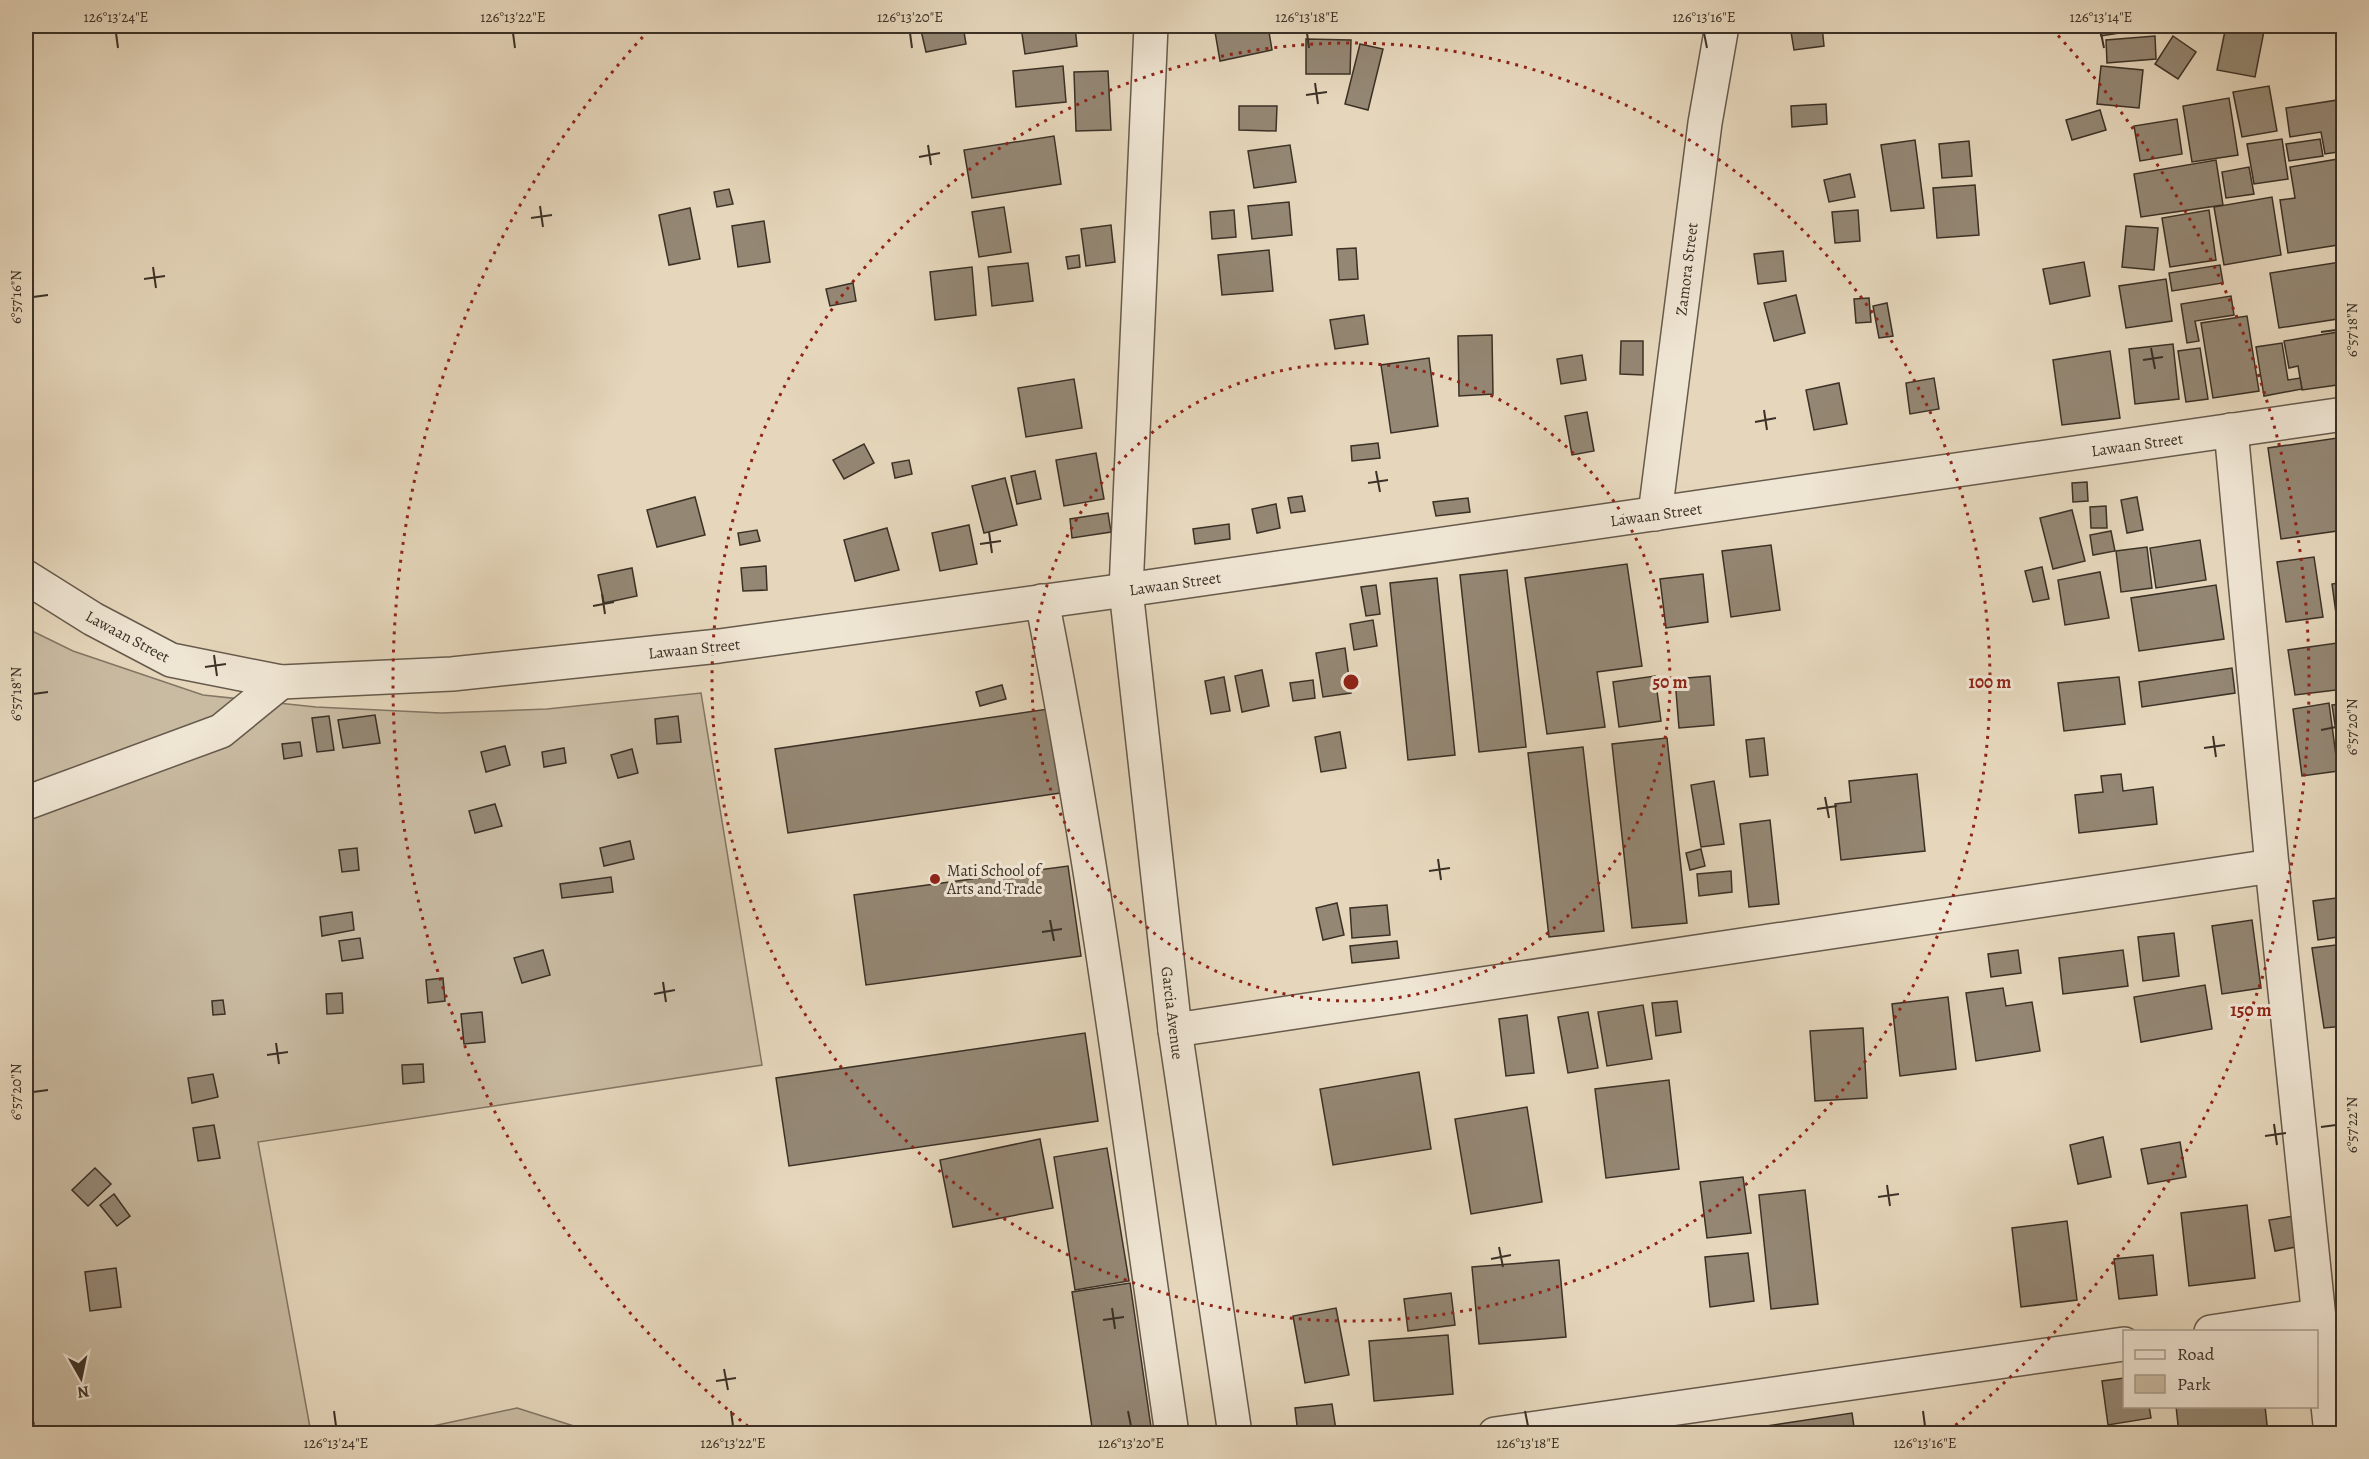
<svg xmlns="http://www.w3.org/2000/svg" width="2369" height="1459" viewBox="0 0 2369 1459" font-family="Alegreya,serif">
	<style>
		.green { fill: #c9bba2; stroke: #827664; stroke-width: 1.5 }
		.building { fill: #948774; stroke: #3b3126; stroke-width: 1.5 }
		.lines { fill: none; stroke-linecap: round; stroke-linejoin: round }
		.minor-casing { stroke: #665a4c; stroke-width: 36 }
		.minor { stroke: #efe5d3; stroke-width: 33 }
		.ticks { fill: none; stroke: #3b3126; stroke-width: 2 }
		.ring { fill: none; stroke: #8f2418; stroke-width: 3; stroke-dasharray: 3 6 }
		.poi-dot { fill: #8f2418; stroke: #efe5d3; stroke-width: 2 }
		.labels { text-anchor: middle; stroke-width: 6; stroke-linejoin: round; paint-order: stroke }
		.street-label { font-size: 16px; fill: #3b3126; stroke: #efe5d3 }
		.poi-label { font-size: 16px; fill: #3b3126; stroke: #efe5d3; text-anchor: start }
		.centre { fill: #8f2418; stroke: #efe5d3; stroke-width: 3 }
		.ring-label { font-size: 18px; text-anchor: middle; font-weight: bold; fill: #8f2418; stroke: #efe5d3; stroke-width: 6; stroke-linejoin: round; paint-order: stroke }
		.neatline { fill: none; stroke: #3b3126; stroke-width: 2 }
		.ticks-label { font-size: 15px; text-anchor: middle; fill: #3b3126 }
	</style>
	<rect width="100%" height="100%" fill="#e6d7bc"/>
	<filter id="stains"><feTurbulence type="fractalNoise" baseFrequency=".00333" numOctaves="4"/><feColorMatrix values="0 0 0 0 .2 0 0 0 0 .09 0 0 0 0 .02 0 0 0 .5 -.17"/></filter>
	<radialGradient id="worn" r=".72"><stop offset=".6" stop-color="#630" stop-opacity="0"/><stop offset="1" stop-color="#630" stop-opacity=".3"/></radialGradient>
	<!-- green -->
	<g class="green">
		<polygon points="26,628 73,651 203,695 316,707 441,713 547,709 701,693 762,1065 258,1142 311,1433 26,1433"/>
		<polygon points="517,1408 596,1433 400,1433"/>
	</g>
	<!-- building -->
	<g class="building">
		<polygon points="920,26 963,26 966,44 926,52"/>
		<polygon points="1033,26 1075,26 1077,46 1025,54 1021,27"/>
		<polygon points="1214,26 1268,26 1272,50 1220,61"/>
		<polygon points="1790,26 1822,26 1824,46 1794,50"/>
		<polygon points="2099,26 2151,26 2152,28 2101,36"/>
		<polygon points="2161,26 2193,26 2162,30"/>
		<polygon points="2226,26 2265,26 2255,77 2217,70"/>
		<polygon points="2155,36 2156,59 2107,63 2106,40"/>
		<polygon points="2173,36 2196,52 2178,79 2155,64"/>
		<polygon points="1306,39 1351,40 1350,74 1306,74"/>
		<polygon points="1360,44 1383,49 1368,110 1345,104"/>
		<polygon points="1063,66 1066,102 1016,107 1013,71"/>
		<polygon points="2101,66 2143,70 2139,108 2097,104"/>
		<polygon points="1108,71 1111,130 1076,131 1074,72"/>
		<polygon points="2269,86 2277,131 2242,137 2233,92"/>
		<polygon points="2229,98 2238,155 2192,162 2183,106"/>
		<polygon points="2344,99 2344,151 2325,154 2321,132 2290,137 2286,108"/>
		<polygon points="1826,104 1827,124 1792,127 1791,106"/>
		<polygon points="1239,106 1277,106 1276,131 1239,130"/>
		<polygon points="2100,110 2106,130 2072,140 2066,120"/>
		<polygon points="2177,119 2182,154 2140,161 2134,126"/>
		<polygon points="1054,136 1061,184 972,198 964,150"/>
		<polygon points="2282,139 2288,179 2254,184 2247,144"/>
		<polygon points="2320,139 2323,156 2289,161 2286,144"/>
		<polygon points="1915,140 1924,208 1891,211 1881,145"/>
		<polygon points="1969,141 1972,176 1942,178 1939,144"/>
		<polygon points="1290,145 1296,182 1254,188 1248,151"/>
		<polygon points="2344,158 2344,244 2288,253 2280,200 2295,198 2290,167"/>
		<polygon points="2216,160 2223,205 2141,217 2134,174"/>
		<polygon points="2249,167 2254,194 2226,198 2222,172"/>
		<polygon points="1850,174 1855,197 1829,202 1824,180"/>
		<polygon points="1975,185 1979,235 1937,238 1933,188"/>
		<polygon points="729,189 733,204 717,207 714,192"/>
		<polygon points="2272,197 2281,255 2224,265 2214,207"/>
		<polygon points="1289,202 1292,235 1252,239 1248,206"/>
		<polygon points="1004,207 1011,252 979,257 972,212"/>
		<polygon points="690,208 700,259 669,265 659,215"/>
		<polygon points="1234,210 1236,237 1212,239 1210,212"/>
		<polygon points="1858,210 1860,241 1835,243 1832,212"/>
		<polygon points="2209,210 2216,260 2170,267 2162,218"/>
		<polygon points="764,221 770,262 738,267 732,226"/>
		<polygon points="1111,225 1115,262 1086,266 1081,229"/>
		<polygon points="2126,226 2158,228 2154,270 2122,267"/>
		<polygon points="1356,248 1358,279 1339,280 1337,249"/>
		<polygon points="1269,250 1273,291 1222,295 1218,255"/>
		<polygon points="1783,251 1786,281 1758,284 1754,254"/>
		<polygon points="1079,255 1080,267 1068,269 1066,257"/>
		<polygon points="2084,262 2090,296 2050,304 2043,269"/>
		<polygon points="2340,262 2344,286 2344,318 2279,328 2270,273"/>
		<polygon points="1028,263 1033,301 992,306 988,267"/>
		<polygon points="2220,265 2223,283 2172,291 2169,273"/>
		<polygon points="972,267 976,315 935,320 930,272"/>
		<polygon points="2166,279 2172,321 2126,328 2119,286"/>
		<polygon points="853,283 856,301 830,306 826,289"/>
		<polygon points="1796,295 1805,333 1774,341 1764,303"/>
		<polygon points="2231,296 2234,315 2195,321 2199,341 2187,343 2181,304"/>
		<polygon points="1869,298 1871,322 1856,323 1854,299"/>
		<polygon points="1887,303 1893,336 1879,338 1873,306"/>
		<polygon points="1364,315 1368,344 1335,349 1330,320"/>
		<polygon points="2247,316 2259,391 2213,398 2201,323"/>
		<polygon points="2344,331 2344,384 2302,390 2298,366 2289,368 2284,341"/>
		<polygon points="1492,335 1493,394 1459,396 1458,336"/>
		<polygon points="1621,341 1643,341 1643,375 1620,374"/>
		<polygon points="2282,343 2288,380 2300,378 2302,389 2264,396 2256,347"/>
		<polygon points="2173,344 2179,399 2135,404 2129,349"/>
		<polygon points="2200,348 2208,399 2186,402 2178,351"/>
		<polygon points="2110,351 2120,418 2062,425 2053,360"/>
		<polygon points="1582,355 1586,380 1561,384 1557,359"/>
		<polygon points="1429,358 1438,426 1391,433 1381,365"/>
		<polygon points="1934,378 1939,409 1910,414 1906,383"/>
		<polygon points="1074,379 1082,428 1026,437 1018,388"/>
		<polygon points="1839,383 1847,424 1814,430 1806,390"/>
		<polygon points="1587,412 1594,451 1572,455 1565,416"/>
		<polygon points="2344,437 2344,530 2281,539 2268,448"/>
		<polygon points="1378,443 1380,458 1352,461 1351,446"/>
		<polygon points="864,444 874,463 844,479 833,460"/>
		<polygon points="1096,453 1104,499 1064,506 1056,460"/>
		<polygon points="909,460 912,474 895,478 892,463"/>
		<polygon points="1035,471 1041,499 1017,504 1011,476"/>
		<polygon points="1005,478 1017,525 984,533 972,486"/>
		<polygon points="2087,482 2088,501 2073,502 2072,483"/>
		<polygon points="1302,496 1305,511 1291,513 1288,498"/>
		<polygon points="695,497 705,535 657,547 647,510"/>
		<polygon points="2137,497 2143,530 2127,533 2121,500"/>
		<polygon points="1468,498 1470,512 1436,516 1433,502"/>
		<polygon points="1276,504 1280,528 1257,533 1252,509"/>
		<polygon points="2106,506 2107,528 2091,528 2090,507"/>
		<polygon points="2072,510 2085,561 2053,569 2040,518"/>
		<polygon points="1108,513 1111,532 1072,538 1070,519"/>
		<polygon points="1229,524 1230,539 1195,544 1193,529"/>
		<polygon points="969,525 977,564 940,571 932,533"/>
		<polygon points="887,528 899,570 855,581 844,540"/>
		<polygon points="757,530 760,541 740,545 738,533"/>
		<polygon points="2111,531 2115,551 2093,555 2090,535"/>
		<polygon points="2200,540 2206,580 2156,588 2150,548"/>
		<polygon points="1771,545 1780,610 1731,617 1722,551"/>
		<polygon points="2147,547 2152,588 2121,592 2116,551"/>
		<polygon points="2314,557 2323,617 2286,622 2277,562"/>
		<polygon points="1627,564 1642,666 1597,672 1605,727 1547,734 1525,578"/>
		<polygon points="766,566 767,590 743,591 741,568"/>
		<polygon points="2042,567 2049,599 2033,602 2025,571"/>
		<polygon points="632,568 637,596 604,603 598,575"/>
		<polygon points="1507,570 1526,747 1479,752 1460,575"/>
		<polygon points="2100,572 2109,618 2065,625 2058,580"/>
		<polygon points="1703,574 1708,622 1666,628 1660,579"/>
		<polygon points="1437,578 1455,755 1408,760 1390,583"/>
		<polygon points="2344,582 2344,628 2338,628 2332,584"/>
		<polygon points="1376,585 1380,614 1366,616 1361,587"/>
		<polygon points="2216,585 2224,639 2139,651 2131,598"/>
		<polygon points="1373,620 1377,646 1354,650 1350,624"/>
		<polygon points="2344,642 2344,689 2295,695 2288,650"/>
		<polygon points="1345,648 1351,693 1323,697 1316,653"/>
		<polygon points="2232,668 2235,693 2142,707 2139,682"/>
		<polygon points="1262,670 1269,706 1242,712 1235,676"/>
		<polygon points="1655,676 1661,721 1619,727 1613,682"/>
		<polygon points="1710,676 1714,725 1679,728 1675,679"/>
		<polygon points="1224,677 1230,711 1211,714 1205,681"/>
		<polygon points="2119,677 2125,724 2064,731 2058,683"/>
		<polygon points="1313,680 1315,698 1293,701 1290,683"/>
		<polygon points="1002,685 1006,699 980,706 976,692"/>
		<polygon points="2329,703 2338,771 2302,776 2293,709"/>
		<polygon points="2344,704 2344,758 2340,758 2332,705"/>
		<polygon points="1048,709 1060,793 788,833 775,749"/>
		<polygon points="375,715 380,743 343,748 338,720"/>
		<polygon points="329,716 334,750 317,752 312,718"/>
		<polygon points="678,716 681,742 657,744 655,719"/>
		<polygon points="1340,732 1346,768 1321,772 1315,737"/>
		<polygon points="1667,738 1687,923 1632,928 1612,744"/>
		<polygon points="1764,738 1768,775 1750,777 1746,740"/>
		<polygon points="300,742 302,756 284,759 282,744"/>
		<polygon points="505,746 510,765 486,772 481,752"/>
		<polygon points="1583,747 1604,931 1549,937 1528,753"/>
		<polygon points="564,748 566,763 544,767 542,752"/>
		<polygon points="632,749 638,773 618,778 611,755"/>
		<polygon points="1917,774 1925,851 1841,860 1835,804 1851,802 1849,781"/>
		<polygon points="2121,774 2123,791 2153,787 2157,824 2079,833 2075,795 2103,792 2101,776"/>
		<polygon points="1714,781 1724,844 1701,847 1691,785"/>
		<polygon points="495,804 502,826 475,833 469,811"/>
		<polygon points="1770,820 1779,904 1749,907 1740,824"/>
		<polygon points="630,841 634,859 604,866 600,848"/>
		<polygon points="357,848 359,870 342,872 339,850"/>
		<polygon points="1701,849 1705,866 1690,870 1686,853"/>
		<polygon points="2344,862 2344,892 2340,893 2336,863"/>
		<polygon points="1068,866 1081,956 866,985 854,895"/>
		<polygon points="1731,871 1732,892 1699,896 1697,874"/>
		<polygon points="611,877 613,892 562,898 560,884"/>
		<polygon points="2344,897 2344,936 2318,940 2313,901"/>
		<polygon points="1337,903 1344,935 1323,940 1316,908"/>
		<polygon points="1387,905 1390,935 1352,938 1350,908"/>
		<polygon points="352,912 354,930 322,936 320,917"/>
		<polygon points="2252,920 2261,988 2222,994 2212,926"/>
		<polygon points="2174,933 2179,976 2143,981 2138,937"/>
		<polygon points="360,938 363,958 342,961 339,941"/>
		<polygon points="1397,941 1399,958 1352,963 1350,946"/>
		<polygon points="2344,944 2344,1026 2324,1028 2312,948"/>
		<polygon points="543,950 550,975 522,983 514,958"/>
		<polygon points="2018,950 2021,973 1991,977 1988,954"/>
		<polygon points="2123,950 2128,986 2063,994 2059,958"/>
		<polygon points="443,978 445,1001 428,1003 426,980"/>
		<polygon points="2205,985 2212,1029 2141,1042 2134,997"/>
		<polygon points="2003,988 2006,1006 2032,1002 2040,1051 1976,1061 1966,993"/>
		<polygon points="342,993 343,1013 327,1014 326,994"/>
		<polygon points="1948,997 1956,1069 1900,1076 1892,1004"/>
		<polygon points="223,1000 225,1014 213,1015 212,1001"/>
		<polygon points="1677,1001 1681,1032 1656,1036 1652,1003"/>
		<polygon points="1643,1005 1652,1059 1607,1066 1598,1012"/>
		<polygon points="482,1012 485,1042 464,1044 461,1014"/>
		<polygon points="1588,1012 1598,1068 1568,1073 1558,1017"/>
		<polygon points="1527,1015 1534,1073 1506,1076 1499,1019"/>
		<polygon points="1863,1028 1867,1098 1815,1101 1810,1031"/>
		<polygon points="1085,1033 1098,1121 789,1166 776,1078"/>
		<polygon points="423,1064 424,1082 403,1084 402,1065"/>
		<polygon points="1419,1072 1431,1149 1333,1165 1320,1089"/>
		<polygon points="213,1074 218,1097 192,1103 188,1078"/>
		<polygon points="1669,1080 1679,1169 1606,1178 1595,1089"/>
		<polygon points="1527,1107 1542,1202 1471,1214 1455,1119"/>
		<polygon points="214,1125 220,1158 198,1161 193,1128"/>
		<polygon points="2103,1137 2111,1177 2078,1184 2070,1145"/>
		<polygon points="1040,1139 1053,1208 953,1227 940,1160"/>
		<polygon points="2180,1142 2186,1177 2148,1184 2141,1149"/>
		<polygon points="1107,1148 1129,1281 1075,1290 1054,1157"/>
		<polygon points="95,1168 111,1184 88,1206 72,1190"/>
		<polygon points="1743,1177 1751,1233 1707,1238 1700,1182"/>
		<polygon points="1805,1190 1818,1304 1771,1309 1759,1195"/>
		<polygon points="114,1194 130,1216 117,1226 100,1205"/>
		<polygon points="2247,1205 2255,1278 2189,1286 2181,1213"/>
		<polygon points="2300,1215 2306,1245 2275,1251 2269,1220"/>
		<polygon points="2067,1221 2077,1300 2021,1307 2012,1228"/>
		<polygon points="1748,1253 1754,1301 1710,1307 1705,1257"/>
		<polygon points="2153,1255 2157,1295 2119,1299 2114,1259"/>
		<polygon points="1559,1260 1566,1337 1479,1344 1472,1267"/>
		<polygon points="116,1268 121,1307 90,1311 85,1272"/>
		<polygon points="1130,1283 1152,1434 1093,1434 1072,1292"/>
		<polygon points="1451,1293 1455,1325 1408,1331 1404,1299"/>
		<polygon points="1336,1308 1349,1375 1305,1383 1293,1316"/>
		<polygon points="1448,1335 1453,1394 1374,1401 1369,1341"/>
		<polygon points="2124,1378 2124,1406 2149,1406 2151,1418 2108,1425 2102,1381"/>
		<polygon points="29,1403 34,1424 26,1426 26,1404"/>
		<polygon points="1332,1404 1336,1430 1298,1434 1295,1408"/>
		<polygon points="2176,1406 2265,1406 2268,1434 2179,1434"/>
		<polygon points="1852,1413 1855,1434 1755,1434 1754,1428"/>
	</g>
	<g class="lines">
		<!-- minor casing -->
		<g class="minor-casing">
			<g id="minor">
				<polyline points="1151,26 1126,590 1175,1030 1235,1434"/>
				<polyline points="2231,430 2272,866 2331,1434"/>
				<polyline points="1655,514 1705,123 1722,26"/>
				<polyline points="26,577 93,619 171,660 281,682 452,674 719,646 1126,590 2344,414"/>
				<path d="M1042 601C1097 876 1131 1156 1172 1434"/>
				<polyline points="26,803 221,731 281,682"/>
				<polyline points="1175,1030 2272,866"/>
				<polyline points="2211,1332 2318,1316"/>
				<polyline points="1495,1434 2124,1344"/>
			</g>
		</g>
		<!-- minor -->
		<use href="#minor" class="minor"/>
	</g>
	<!-- ticks -->
	<path class="ticks" d="M116 33 118 48M513 33 515 48M910 33 912 48M1307 33 1309 48M1704 33 1707 48M2101 33 2104 48M1315 83 1318 104M1306 95 1327 92M928 145 931 165M919 157 940 153M540 206 543 227M531 218 552 215M153 267 156 288M144 279 165 276M33 297 48 295M2321 332 2336 330M2151 348 2155 369M2143 360 2163 357M1764 410 1767 430M1755 422 1776 418M1376 471 1380 492M1368 483 1388 480M989 532 992 553M980 544 1001 541M602 594 605 614M593 606 614 602M214 655 217 676M205 667 226 664M33 694 48 692M2321 730 2336 727M2213 736 2216 757M2204 748 2225 745M1825 797 1829 818M1817 809 1837 806M1438 859 1441 880M1429 871 1450 868M1050 920 1054 941M1042 932 1062 929M663 982 666 1002M654 994 675 990M276 1043 279 1064M267 1055 288 1052M33 1092 48 1090M2274 1124 2277 1145M2321 1127 2336 1125M2265 1136 2286 1133M1887 1185 1890 1206M1878 1197 1899 1194M1499 1247 1503 1267M1491 1259 1511 1255M1112 1308 1115 1329M1103 1320 1124 1317M724 1369 728 1390M716 1381 736 1378M334 1411 336 1426M731 1411 733 1426M1128 1411 1131 1426M1525 1411 1528 1426M1923 1411 1925 1426"/>
	<!-- distance rings -->
	<g class="ring">
		<circle cx="1351" cy="682" r="319"/>
		<circle cx="1351" cy="682" r="639"/>
		<path d="M755 1432A958 958 0 0 1 650 29M2052 29A958 958 0 0 1 1947 1432"/>
	</g>
	<!-- markers -->
	<circle class="poi-dot" cx="935" cy="879" r="6"/>
	<g class="labels">
		<!-- street labels -->
		<g class="street-label">
			<text transform="translate(1686 269) rotate(-83)" y="6">Zamora Street</text>
			<text transform="translate(2137 444) rotate(-8)" y="6">Lawaan Street</text>
			<text transform="translate(1656 514) rotate(-8)" y="6">Lawaan Street</text>
			<text transform="translate(1175 583) rotate(-8)" y="6">Lawaan Street</text>
			<text transform="translate(128 636) rotate(28)" y="6">Lawaan Street</text>
			<text transform="translate(694 648) rotate(-6)" y="6">Lawaan Street</text>
			<text transform="translate(1173 1013) rotate(83)" y="6">Garcia Avenue</text>
		</g>
		<!-- poi labels -->
		<g class="poi-label">
			<text x="947" y="876">Mati School of<tspan x="947" dy="18">Arts and Trade</tspan></text>
		</g>
	</g>
	<circle cx="1351" cy="682" r="9" class="centre"/>
	<g class="ring-label">
		<text x="1670" y="688">50 m</text>
		<text x="1990" y="688">100 m</text>
		<text x="2251" y="1016">150 m</text>
	</g>
	<!-- margin -->
	<rect width="2369" height="1459" fill="none" stroke="#e6d7bc" stroke-width="66"/>
	<!-- legend -->
	<rect x="2123" y="1330" width="195" height="78" fill="#efe5d3" stroke="#a79d8e" stroke-width="1.5"/>
	<rect x="2135" y="1350" width="30" height="9" fill="#efe5d3" stroke="#a79d8e" stroke-width="1.5"/>
	<text x="2177" y="1360" font-size="18" fill="#3b3126">Road</text>
	<rect x="2135" y="1375" width="30" height="18" fill="#c9bba2" stroke="#a79d8e" stroke-width="1.5"/>
	<text x="2177" y="1390" font-size="18" fill="#3b3126">Park</text>
	<!-- north arrow -->
	<g transform="translate(81 1378) rotate(171)" stroke="#efe5d3" stroke-width="4.5" paint-order="stroke">
	<path d="M0-4.5L10 22L0 15L-10 22Z" fill="#3b3126"/>
	<text y="-9" font-size="16" font-weight="bold" text-anchor="middle" fill="#3b3126">N</text>
	</g>
	<rect x="33" y="33" width="2303" height="1393" class="neatline"/>
	<g class="ticks-label">
		<text x="116" y="22">126°13'24"E</text>
		<text x="513" y="22">126°13'22"E</text>
		<text x="910" y="22">126°13'20"E</text>
		<text x="1307" y="22">126°13'18"E</text>
		<text x="1704" y="22">126°13'16"E</text>
		<text x="2101" y="22">126°13'14"E</text>
		<text transform="translate(16 297) rotate(-90)" y="5">6°57'16"N</text>
		<text transform="translate(2352 330) rotate(-90)" y="5">6°57'18"N</text>
		<text transform="translate(16 694) rotate(-90)" y="5">6°57'18"N</text>
		<text transform="translate(2352 727) rotate(-90)" y="5">6°57'20"N</text>
		<text transform="translate(16 1092) rotate(-90)" y="5">6°57'20"N</text>
		<text transform="translate(2352 1125) rotate(-90)" y="5">6°57'22"N</text>
		<text x="336" y="1448">126°13'24"E</text>
		<text x="733" y="1448">126°13'22"E</text>
		<text x="1131" y="1448">126°13'20"E</text>
		<text x="1528" y="1448">126°13'18"E</text>
		<text x="1925" y="1448">126°13'16"E</text>
	</g>
	<rect width="100%" height="100%" filter="url(#stains)"/>
	<rect width="100%" height="100%" fill="url(#worn)"/>
</svg>
